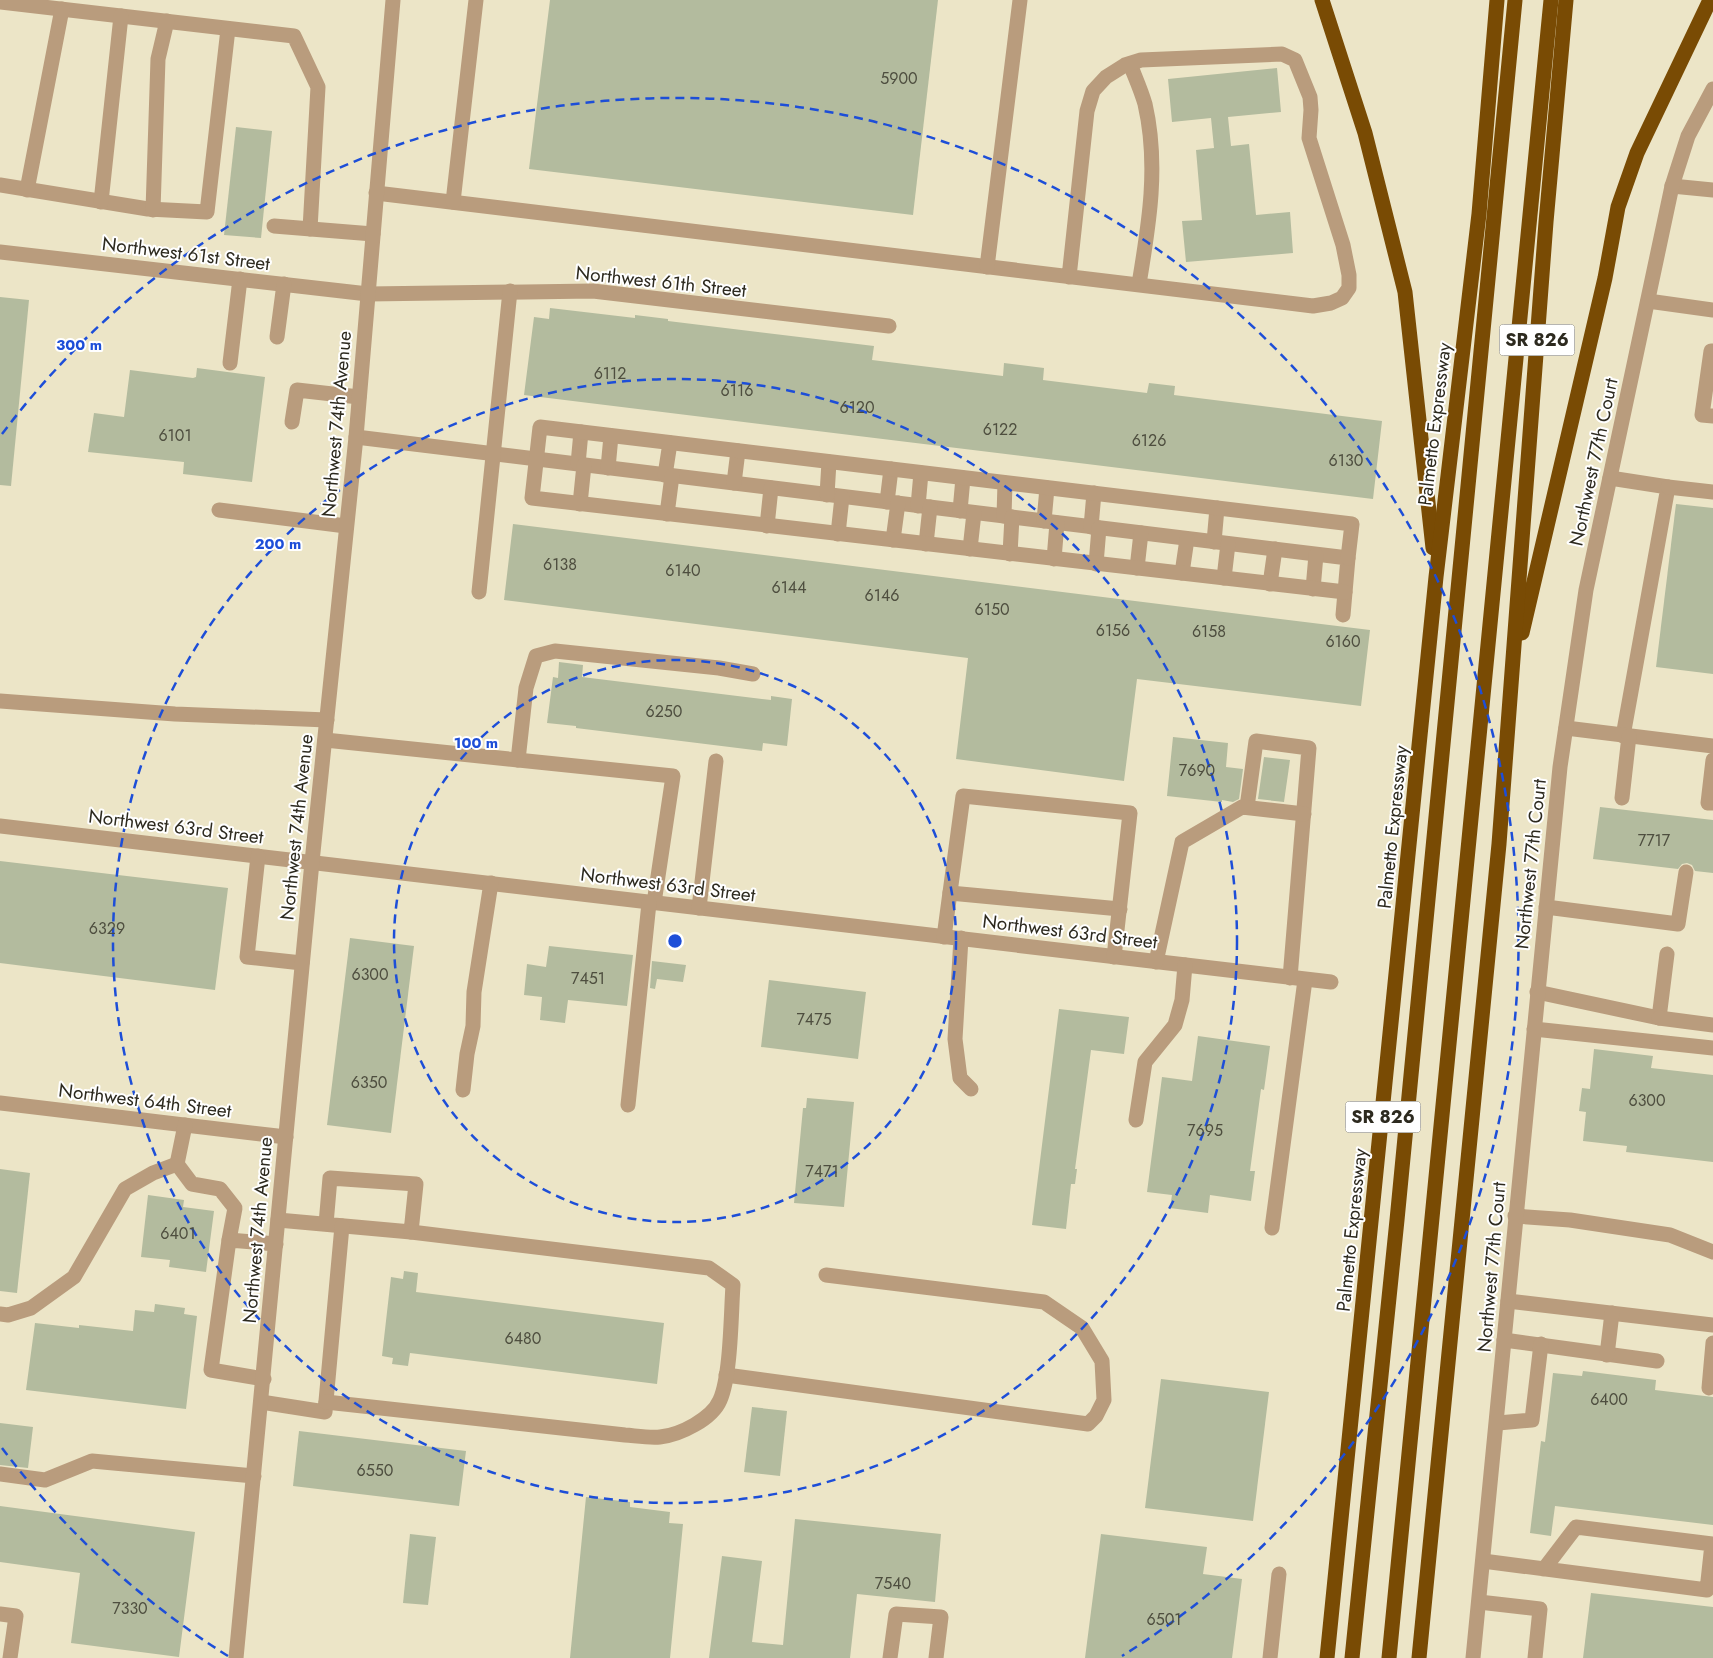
<svg xmlns="http://www.w3.org/2000/svg" width="1713" height="1658" viewBox="0 0 1713 1658" font-family="Jost,sans-serif">
	<style>
		.building { fill: #b3bb9e }
		.lines { fill: none; stroke-linecap: round; stroke-linejoin: round }
		.minor { stroke: #b99c7d; stroke-width: 15 }
		.highway { stroke: #794b04; stroke-width: 15 }
		.ring { fill: none; stroke: #1d4ed8; stroke-width: 2.5; stroke-dasharray: 9 6 }
		.labels { text-anchor: middle; stroke-width: 4; stroke-linejoin: round; paint-order: stroke }
		.number-label { font-size: 16px; fill: #4e4e3f }
		.shield { fill: #fff; stroke: #6c6a62; stroke-width: 1 }
		.shield-label { font-size: 18px; font-weight: bold; fill: #2d2a1f }
		.street-label { font-size: 19px; fill: #2d2a1f; stroke: #fff }
		.centre { fill: #1d4ed8; stroke: #fff; stroke-width: 2.5 }
		.ring-label { font-size: 15px; text-anchor: middle; font-weight: bold; fill: #1d4ed8; stroke: #fff; stroke-width: 4; stroke-linejoin: round; paint-order: stroke }
	</style>
	<rect width="100%" height="100%" fill="#ece5c7"/>
	<!-- building -->
	<g class="building">
		<polygon points="550,0 938,0 913,215 529,169"/>
		<polygon points="1277,68 1281,112 1228,117 1231,146 1249,144 1256,215 1290,212 1293,253 1186,262 1182,221 1202,220 1196,150 1214,148 1211,118 1172,122 1168,79"/>
		<polygon points="236,127 272,131 261,238 224,235"/>
		<polygon points="0,297 29,300 11,486 0,485"/>
		<polygon points="550,308 635,318 635,315 668,319 668,321 874,346 872,360 1003,376 1004,363 1044,368 1043,380 1147,393 1149,383 1175,386 1174,395 1382,421 1373,499 524,395 534,317 549,319"/>
		<polygon points="197,368 265,377 252,482 183,474 184,462 88,452 94,413 124,417 130,370 193,378 196,377"/>
		<polygon points="1676,504 1713,508 1713,674 1656,667"/>
		<polygon points="513,524 1370,630 1361,706 1137,679 1124,781 956,759 968,658 504,600"/>
		<polygon points="559,662 583,665 582,677 771,700 771,696 792,699 787,746 763,743 762,751 576,728 576,726 547,723 553,677 558,678"/>
		<polygon points="1173,737 1228,743 1226,767 1243,769 1239,799 1233,802 1222,800 1222,802 1167,796"/>
		<polygon points="1264,757 1290,760 1284,802 1258,799"/>
		<polygon points="1600,807 1713,820 1713,873 1695,871 1692,865 1687,863 1682,864 1678,869 1593,859"/>
		<polygon points="0,861 228,888 215,990 0,963"/>
		<polygon points="350,938 414,946 391,1133 327,1125"/>
		<polygon points="549,946 633,955 627,1006 568,1000 565,1023 540,1020 542,997 524,995 527,964 546,967"/>
		<polygon points="652,961 686,965 683,982 657,979 655,989 650,988"/>
		<polygon points="769,980 866,992 858,1059 761,1047"/>
		<polygon points="1059,1009 1129,1017 1124,1054 1091,1050 1075,1169 1077,1169 1075,1184 1071,1184 1066,1229 1032,1225"/>
		<polygon points="1198,1036 1270,1046 1264,1090 1261,1089 1250,1171 1255,1171 1251,1201 1210,1195 1208,1213 1170,1208 1172,1195 1147,1192 1162,1077 1192,1081"/>
		<polygon points="1594,1049 1653,1056 1651,1068 1713,1075 1713,1162 1626,1152 1627,1146 1583,1141 1586,1112 1579,1111 1582,1088 1590,1089"/>
		<polygon points="807,1098 854,1102 844,1207 794,1203 803,1108 806,1108"/>
		<polygon points="0,1169 30,1173 17,1293 0,1291"/>
		<polygon points="148,1195 184,1200 183,1207 214,1211 206,1272 169,1267 170,1260 141,1257"/>
		<polygon points="404,1271 418,1273 416,1292 664,1323 657,1384 410,1353 408,1366 392,1364 393,1358 382,1356 391,1277 403,1279"/>
		<polygon points="155,1304 185,1308 184,1314 197,1316 186,1409 26,1390 35,1323 79,1328 79,1325 133,1331 135,1310 154,1312"/>
		<polygon points="1583,1371 1656,1380 1655,1390 1713,1397 1713,1525 1555,1506 1551,1536 1530,1533 1541,1441 1545,1442 1553,1373 1582,1376"/>
		<polygon points="1161,1379 1269,1392 1253,1521 1145,1508"/>
		<polygon points="752,1407 787,1411 780,1476 744,1472"/>
		<polygon points="0,1423 33,1427 28,1468 0,1465"/>
		<polygon points="299,1431 466,1451 459,1506 293,1486"/>
		<polygon points="586,1497 630,1502 630,1507 670,1512 669,1523 683,1524 670,1658 570,1658"/>
		<polygon points="0,1506 195,1532 179,1657 71,1643 80,1573 0,1562"/>
		<polygon points="795,1519 941,1534 935,1602 857,1594 850,1658 709,1658 722,1556 762,1561 752,1642 783,1645"/>
		<polygon points="410,1534 436,1537 428,1605 403,1603"/>
		<polygon points="1101,1534 1207,1547 1203,1574 1242,1579 1232,1658 1085,1658"/>
		<polygon points="1591,1593 1713,1607 1713,1658 1583,1658"/>
	</g>
	<g class="lines">
		<!-- minor -->
		<g class="minor">
			<polyline points="0,2 294,36 318,87 310,229"/>
			<path d="M1130 64C1135 77 1141 90 1145 104 1159 165 1149 224 1139 284"/>
			<polyline points="0,185 148,209 207,212 228,29"/>
			<polyline points="1672,186 1713,190"/>
			<polyline points="27,190 62,9"/>
			<polyline points="376,193 1313,306 1331,303 1342,298 1349,288 1349,275 1343,245 1309,138 1311,110 1310,97 1295,60 1282,54 1141,60 1125,65 1106,77 1093,91 1087,111 1069,277"/>
			<polyline points="101,202 121,16"/>
			<polyline points="453,202 476,0"/>
			<polyline points="153,210 158,59 167,21"/>
			<polyline points="274,226 373,234"/>
			<polyline points="0,252 368,294 593,291 889,326"/>
			<polyline points="987,267 1020,0"/>
			<polyline points="1648,301 1713,310"/>
			<polyline points="277,337 284,284"/>
			<polyline points="1713,351 1711,351 1702,415 1713,416"/>
			<polyline points="230,363 240,279"/>
			<polyline points="292,422 297,390 359,397"/>
			<polyline points="356,437 1348,558 1343,615"/>
			<polyline points="578,464 581,432"/>
			<polyline points="608,468 611,436"/>
			<polyline points="665,475 670,443"/>
			<polyline points="1610,478 1668,487 1623,736"/>
			<polyline points="734,483 738,451"/>
			<polyline points="1668,487 1713,492"/>
			<polyline points="827,495 829,462"/>
			<polyline points="887,502 891,469"/>
			<polyline points="580,504 584,465"/>
			<polyline points="918,506 921,473"/>
			<polyline points="219,510 346,526"/>
			<polyline points="960,511 963,478"/>
			<polyline points="667,514 672,476"/>
			<polyline points="1004,516 1005,483"/>
			<polyline points="1044,521 1047,488"/>
			<polyline points="767,526 771,488"/>
			<polyline points="1091,527 1094,493"/>
			<polyline points="838,534 842,497"/>
			<polyline points="893,540 898,503"/>
			<polyline points="1214,542 1217,508"/>
			<polyline points="926,544 930,507"/>
			<polyline points="970,549 974,513"/>
			<polyline points="1010,554 1012,517"/>
			<polyline points="1054,559 1057,523"/>
			<polyline points="1096,564 1099,528"/>
			<polyline points="1137,568 1141,533"/>
			<polyline points="1182,573 1187,539"/>
			<polyline points="1224,578 1228,544"/>
			<polyline points="1270,584 1275,549"/>
			<polyline points="1313,589 1316,555"/>
			<polyline points="479,592 510,291"/>
			<polyline points="1345,592 532,498 540,427 1352,524 1348,558"/>
			<polyline points="0,701 175,714 327,720"/>
			<polyline points="1566,728 1713,746"/>
			<polyline points="325,740 673,776 654,903"/>
			<polyline points="518,760 526,688 536,656 555,651 719,668 753,674"/>
			<polyline points="1713,760 1708,803 1713,803"/>
			<polyline points="1622,798 1629,736"/>
			<polyline points="1247,807 1256,741 1309,748 1290,978"/>
			<polyline points="0,826 1331,982"/>
			<polyline points="258,856 247,957 302,963"/>
			<polyline points="950,893 1120,909"/>
			<polyline points="1546,907 1678,924 1686,872"/>
			<polyline points="699,908 716,761"/>
			<polyline points="944,937 963,796 1130,813 1114,957"/>
			<polyline points="961,938 955,1039 960,1078 971,1089"/>
			<polyline points="1156,962 1182,842 1242,807 1304,814"/>
			<polyline points="1537,992 1659,1018 1667,954"/>
			<polyline points="1659,1018 1713,1025"/>
			<polyline points="1534,1029 1713,1048"/>
			<polyline points="463,1090 467,1054 473,1026 474,992 491,883"/>
			<polyline points="0,1103 286,1137"/>
			<polyline points="628,1105 649,903"/>
			<polyline points="1136,1120 1145,1062 1175,1025 1182,1000 1185,965"/>
			<polyline points="185,1125 177,1164 192,1184 220,1189 235,1208 229,1240"/>
			<polyline points="1515,1216 1570,1220 1670,1235 1713,1252"/>
			<polyline points="278,1220 411,1232 416,1184 330,1178 326,1224"/>
			<polyline points="1272,1228 1305,980"/>
			<polyline points="1508,1301 1713,1325"/>
			<polyline points="0,1314 8,1315 31,1308 74,1277 125,1189 153,1173 177,1164"/>
			<polyline points="1504,1340 1657,1361"/>
			<polyline points="1607,1355 1612,1313"/>
			<polyline points="726,1375 1088,1424 1096,1416 1104,1400 1102,1361 1082,1328 1044,1302 826,1275"/>
			<polyline points="264,1379 211,1370 229,1240 276,1244"/>
			<polyline points="1709,1388 1713,1343"/>
			<polyline points="261,1402 325,1412 342,1226"/>
			<path d="M326 1402 625 1435C637 1436 649 1438 660 1437 680 1435 712 1419 720 1400 731 1375 731 1313 733 1285L709 1268 411 1232"/>
			<polyline points="1498,1423 1532,1420 1541,1344"/>
			<polyline points="0,1474 45,1480 92,1461 254,1476"/>
			<polyline points="1483,1561 1707,1590 1712,1544 1576,1527 1544,1569"/>
			<polyline points="1479,1602 1540,1609 1535,1658"/>
			<polyline points="0,1614 16,1616 10,1658"/>
			<polyline points="236,1658 312,862 356,437 393,0"/>
			<polyline points="890,1658 896,1614 941,1617 936,1658"/>
			<polyline points="1270,1658 1279,1574"/>
			<polyline points="1473,1658 1560,767 1586,590 1672,186 1688,136 1713,89"/>
		</g>
		<!-- highway -->
		<g class="highway">
			<polyline points="1322,0 1365,133 1405,292 1433,548"/>
			<polyline points="1522,633 1605,278 1618,207 1637,153 1710,0"/>
			<polyline points="1327,1658 1436,577 1479,214 1497,0"/>
			<polyline points="1352,1658 1397,1220 1515,0"/>
			<polyline points="1389,1658 1551,0"/>
			<polyline points="1419,1658 1499,844 1546,222 1566,0"/>
		</g>
	</g>
	<!-- distance rings -->
	<g class="ring">
		<circle cx="675" cy="941" r="281"/>
		<circle cx="675" cy="941" r="562"/>
		<path d="M228 1656A843 843 0 0 1 2 1448M2 434A843 843 0 1 1 1122 1656"/>
	</g>
	<g class="labels">
		<!-- number labels -->
		<g class="number-label">
			<text x="899" y="84">5900</text>
			<text x="610" y="379">6112</text>
			<text x="737" y="396">6116</text>
			<text x="857" y="413">6120</text>
			<text x="1000" y="435">6122</text>
			<text x="175" y="441">6101</text>
			<text x="1149" y="446">6126</text>
			<text x="1346" y="466">6130</text>
			<text x="560" y="570">6138</text>
			<text x="683" y="576">6140</text>
			<text x="789" y="593">6144</text>
			<text x="882" y="601">6146</text>
			<text x="992" y="615">6150</text>
			<text x="1113" y="636">6156</text>
			<text x="1209" y="637">6158</text>
			<text x="1343" y="647">6160</text>
			<text x="664" y="717">6250</text>
			<text x="1197" y="776">7690</text>
			<text x="1654" y="846">7717</text>
			<text x="107" y="934">6329</text>
			<text x="370" y="980">6300</text>
			<text x="588" y="984">7451</text>
			<text x="814" y="1025">7475</text>
			<text x="369" y="1088">6350</text>
			<text x="1647" y="1106">6300</text>
			<text x="1205" y="1136">7695</text>
			<text x="822" y="1177">7471</text>
			<text x="178" y="1239">6401</text>
			<text x="523" y="1344">6480</text>
			<text x="1609" y="1405">6400</text>
			<text x="375" y="1476">6550</text>
			<text x="893" y="1589">7540</text>
			<text x="130" y="1614">7330</text>
			<text x="1164" y="1625">6501</text>
		</g>
		<!-- shield labels -->
		<g class="shield">
			<rect x="1499.5" y="324.5" width="75" height="31" rx="4"/>
			<rect x="1345.5" y="1101.5" width="75" height="31" rx="4"/>
		</g>
		<g class="shield-label">
			<text x="1537" y="346">SR 826</text>
			<text x="1383" y="1123">SR 826</text>
		</g>
		<!-- street labels -->
		<g class="street-label">
			<text transform="translate(186 253) rotate(7)" y="7">Northwest 61st Street</text>
			<text transform="translate(661 281) rotate(6)" y="7">Northwest 61th Street</text>
			<text transform="translate(336 424) rotate(-85)" y="7">Northwest 74th Avenue</text>
			<text transform="translate(1434 424) rotate(-83)" y="7">Palmetto Expressway</text>
			<text transform="translate(1593 462) rotate(-78)" y="7">Northwest 77th Court</text>
			<text transform="translate(176 826) rotate(7)" y="7">Northwest 63rd Street</text>
			<text transform="translate(296 827) rotate(-84)" y="7">Northwest 74th Avenue</text>
			<text transform="translate(1392 827) rotate(-84)" y="7">Palmetto Expressway</text>
			<text transform="translate(1530 864) rotate(-84)" y="7">Northwest 77th Court</text>
			<text transform="translate(668 884) rotate(7)" y="7">Northwest 63rd Street</text>
			<text transform="translate(1070 931) rotate(7)" y="7">Northwest 63rd Street</text>
			<text transform="translate(145 1100) rotate(7)" y="7">Northwest 64th Street</text>
			<text transform="translate(257 1230) rotate(-85)" y="7">Northwest 74th Avenue</text>
			<text transform="translate(1351 1230) rotate(-84)" y="7">Palmetto Expressway</text>
			<text transform="translate(1491 1267) rotate(-85)" y="7">Northwest 77th Court</text>
		</g>
	</g>
	<circle cx="675" cy="941" r="8" class="centre"/>
	<g class="ring-label">
		<text x="79" y="350">300 m</text>
		<text x="278" y="549">200 m</text>
		<text x="476" y="748">100 m</text>
	</g>
</svg>
